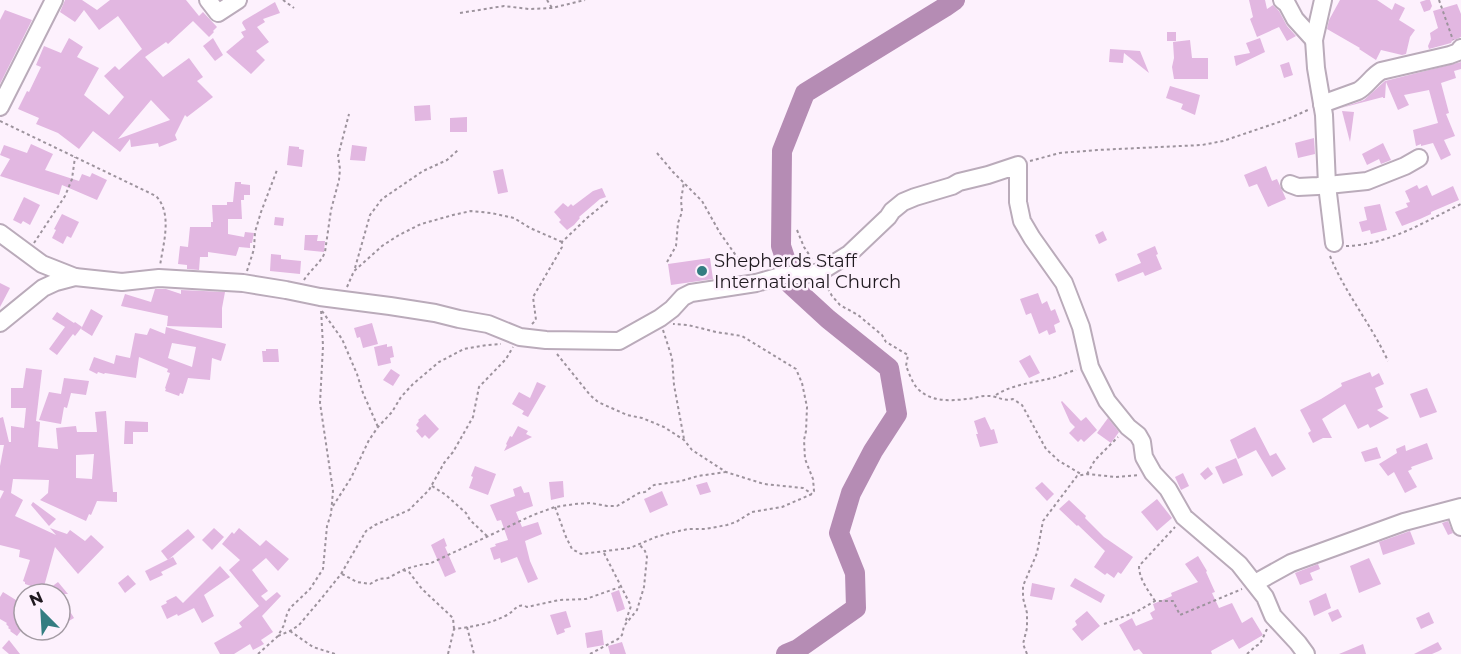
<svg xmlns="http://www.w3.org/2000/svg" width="1461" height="654" viewBox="0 0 1461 654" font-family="Montserrat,sans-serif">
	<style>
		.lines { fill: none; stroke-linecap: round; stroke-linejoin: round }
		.river { stroke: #b58cb4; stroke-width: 20 }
		.building { fill: #e2b7e1; fill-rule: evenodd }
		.minor-casing { stroke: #baabba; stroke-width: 20 }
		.path { stroke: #9d939d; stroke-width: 2; stroke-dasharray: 3 3; stroke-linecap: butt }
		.minor { stroke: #fff; stroke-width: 16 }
		.poi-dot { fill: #347d81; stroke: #fdf1fd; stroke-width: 2 }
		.labels { text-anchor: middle; stroke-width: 5; stroke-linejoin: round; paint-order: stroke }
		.poi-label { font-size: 18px; fill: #1f191f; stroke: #fdf1fd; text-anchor: start }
	</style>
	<rect width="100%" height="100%" fill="#fdf1fd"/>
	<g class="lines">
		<!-- river -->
		<polyline class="river" points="786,654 798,649 856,608 855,573 839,533 851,493 873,451 897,414 889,368 828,319 791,285 784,275 787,264 781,246 782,151 805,93 945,7 955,0"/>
	</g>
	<!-- building -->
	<g class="building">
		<path d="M65 0H82L97 10 110 0H186L199 16 203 12 217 27 213 31 214 32 209 37 193 21 168 44 166 42 145 57 163 77 189 58 203 77 197 81 213 97 187 117 185 115 175 135 177 140 159 147 158 143 131 147 130 139 120 152 93 131 79 149 58 133 36 124 39 118 18 109 27 91 29 92 41 67 36 65 44 46 61 53 69 38 83 47 77 57 99 68 84 95 109 115 124 97 104 76 115 66 119 70 142 49 118 16 99 30 84 10 75 22 60 12ZM151 100 170 120 118 139Z"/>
		<polygon points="1249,0 1265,0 1267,9 1273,5 1279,11 1287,26 1296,36 1287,41 1279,27 1257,37 1250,19 1253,17"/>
		<polygon points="1340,0 1377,0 1392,10 1395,3 1405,8 1399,20 1415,30 1410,37 1406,54 1402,55 1381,50 1376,60 1359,49 1360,48 1327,29 1329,20"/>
		<polygon points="1426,0 1430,0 1432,6 1430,10 1424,12 1420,2"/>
		<polygon points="275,2 280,13 263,19 265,22 257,27 269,42 256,51 265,60 251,74 226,52 244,37 241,32 246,30 242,23 243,21"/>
		<polygon points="1457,4 1461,14 1461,37 1452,41 1451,43 1429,49 1428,46 1431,39 1430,33 1438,28 1433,11"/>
		<polygon points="5,10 32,20 0,84 0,20"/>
		<rect x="1167" y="32" width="9" height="9"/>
		<polygon points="213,38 223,55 215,61 203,46"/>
		<polygon points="1260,38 1265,52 1236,66 1234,56 1250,53 1246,43"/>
		<polygon points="1190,40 1192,58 1208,58 1208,79 1174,79 1172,67 1174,58 1173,42"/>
		<polygon points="1110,49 1140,51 1149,73 1124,53 1123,63 1109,62"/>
		<polygon points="1289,62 1293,75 1284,78 1280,65"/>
		<polygon points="1461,62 1461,69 1454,71 1456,78 1441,83 1449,113 1446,114 1455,136 1444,140 1451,155 1441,160 1433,143 1421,146 1421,144 1416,146 1413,130 1438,123 1429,90 1404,95 1409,105 1398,110 1386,82 1385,98 1383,98 1383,97 1341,108 1364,100 1385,81"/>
		<polygon points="1170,86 1200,95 1195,115 1181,109 1183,104 1166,98"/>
		<polygon points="430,105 431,120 415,121 414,106"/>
		<polygon points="1342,111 1354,112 1350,142"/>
		<polygon points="467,117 467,132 450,132 450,118"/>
		<polygon points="1314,138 1315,154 1298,158 1295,143"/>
		<polygon points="1383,143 1391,160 1381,164 1379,159 1367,165 1362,154"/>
		<polygon points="31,144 53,154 45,170 79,181 82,174 90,177 92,173 107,180 97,200 62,185 59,195 0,176 10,159 0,155 4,145 27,153"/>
		<polygon points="352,145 367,147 365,161 350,160"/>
		<polygon points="289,146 299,147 299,149 304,150 302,167 287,165"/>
		<polygon points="1266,166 1272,181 1277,179 1286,199 1268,207 1257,184 1249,187 1244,175"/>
		<polygon points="503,169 508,192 498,194 493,171"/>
		<polygon points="235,182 241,182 241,184 250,185 250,195 244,195 244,200 241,200 242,219 228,219 228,234 244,237 245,232 254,233 252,243 250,243 250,248 239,247 236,256 208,252 208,257 200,257 199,270 187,269 187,265 178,264 180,246 188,247 190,227 211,227 211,222 213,222 212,205 227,205 227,202 233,202"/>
		<polygon points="1417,185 1419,189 1427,185 1432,196 1453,186 1459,200 1431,212 1431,214 1420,219 1402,226 1395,212 1408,207 1406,203 1410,202 1405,191"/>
		<polygon points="602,188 606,197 600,199 579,217 580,218 574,225 567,230 559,222 561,220 554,212 563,203 568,207 571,204 573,206 593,191"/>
		<polygon points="24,197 40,205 30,225 23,221 21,224 13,220"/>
		<polygon points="1380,204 1387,230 1371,234 1370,230 1362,232 1359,222 1367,220 1364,207"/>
		<polygon points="62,214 79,222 71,238 67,236 63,244 52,238 56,230 54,229"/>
		<polygon points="275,217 284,218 283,226 274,225"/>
		<polygon points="1103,231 1107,240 1099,244 1095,235"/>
		<polygon points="305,235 318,235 317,241 325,241 324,252 304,250"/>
		<polygon points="1155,246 1158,254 1156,255 1162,269 1145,276 1143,272 1118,282 1115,274 1141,263 1137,254"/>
		<polygon points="271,254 281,255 281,259 301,261 300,274 270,271"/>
		<polygon points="710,258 713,279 671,285 668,264"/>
		<polygon points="0,283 10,288 0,307"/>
		<polygon points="155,289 166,289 181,294 181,290 225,292 222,308 222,328 167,326 168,316 121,306 125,294 151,302"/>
		<polygon points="1038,293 1042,304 1047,301 1051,311 1055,309 1060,322 1054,325 1056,332 1049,335 1047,330 1039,334 1031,313 1026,315 1020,299"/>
		<polygon points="91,309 103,316 92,336 81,329 82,327 75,336 73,334 57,355 49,349 65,327 52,319 57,312 74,323 75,322 82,327"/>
		<polygon points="372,323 378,344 363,348 360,337 357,338 354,328"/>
		<path d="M166 327 226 344 221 361 212 358 210 380 188 378 183 394 180 393 179 396 165 391 166 389 165 388 170 373 167 372 168 369 139 357 136 378 105 373 104 374 98 372 97 374 89 370 94 357 114 364 116 355 130 358 135 333 147 335 150 328 165 334ZM172 343 196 347 192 367 168 358Z"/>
		<polygon points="387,344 387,347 392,346 394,357 390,358 391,363 378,366 374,347"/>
		<polygon points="266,349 278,349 279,362 263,362 262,351 266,351"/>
		<polygon points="1030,355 1040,373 1029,378 1019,361"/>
		<path d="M26 368 42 370 36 421 40 422 38 447 58 449 56 428 76 426 77 432H97L95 412 106 411 113 492H117V502L97 501 91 515 89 514 86 521 40 500 48 493 49 480 13 479 11 493 23 500 15 516 56 535 50 528 67 534 70 530 85 541 91 535 104 547 78 574 55 547 43 590 25 584V582L23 581 30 560 19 557 20 550 0 545V499L4 491 0 490V466L4 445H0V418L3 417 9 442H11V426L24 428 26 408H11V388H23ZM94 454 92 479 76 478V455Z"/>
		<polygon points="391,369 400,375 393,386 383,380"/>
		<polygon points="1370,372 1372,377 1379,373 1384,384 1375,388 1383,407 1377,410 1389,418 1370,428 1368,424 1358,429 1345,404 1322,419 1332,438 1323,438 1313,443 1308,433 1311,431 1300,410 1321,399 1342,386 1341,383"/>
		<polygon points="64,378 89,381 86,395 71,393 67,408 64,407 61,424 39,420 49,392 61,394"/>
		<polygon points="537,382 546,386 528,417 522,414 524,411 512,404 519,392 530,398"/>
		<polygon points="1427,388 1437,412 1420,418 1410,394"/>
		<polygon points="1062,401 1081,421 1086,417 1097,430 1084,442 1081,439 1078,442 1069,433 1075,427 1070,422 1061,402"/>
		<polygon points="425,414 439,429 429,439 425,435 422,438 416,431 419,428 416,425 419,421 418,420"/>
		<polygon points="985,417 991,430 994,429 998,443 980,447 976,434 978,434 974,421"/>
		<polygon points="1108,418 1119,432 1111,443 1097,433"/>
		<polygon points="125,421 148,422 148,432 133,432 133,444 124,444"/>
		<polygon points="518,426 528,431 526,434 532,437 504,451 507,445 506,444 510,436 512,437"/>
		<polygon points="1255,427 1270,456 1276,453 1286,469 1272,477 1256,450 1238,459 1230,440"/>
		<polygon points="1427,443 1433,459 1411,467 1412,469 1408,471 1417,487 1405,493 1394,472 1388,476 1379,464 1397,453 1396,449 1405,445 1406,451"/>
		<polygon points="1377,447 1381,458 1365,462 1361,452"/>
		<polygon points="1236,458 1243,475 1223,484 1215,467"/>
		<polygon points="475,466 496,474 488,495 469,488 473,477 471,476"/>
		<polygon points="1208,467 1213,474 1205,480 1200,474"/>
		<polygon points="1183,473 1189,486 1181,490 1175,477"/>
		<polygon points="563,481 564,497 551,500 549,482"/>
		<polygon points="707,482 711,492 700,495 696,485"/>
		<polygon points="1042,482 1054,494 1047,501 1035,488"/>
		<polygon points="521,486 524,493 529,492 533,506 516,512 522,527 538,522 542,534 525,541 530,561 538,579 528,583 517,557 501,563 500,558 494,560 490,548 496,546 495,544 508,540 501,520 497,521 490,505 515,496 513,489"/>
		<polygon points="662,491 668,505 650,513 644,499"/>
		<polygon points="1157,499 1172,518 1157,531 1141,512"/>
		<polygon points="1069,500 1086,516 1085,518 1104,537 1133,557 1121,574 1118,572 1114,578 1107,573 1105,575 1094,567 1105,551 1078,525 1077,526 1059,509"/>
		<polygon points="33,502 56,519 49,526 31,505"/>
		<polygon points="1448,521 1453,533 1448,535 1442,523"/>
		<polygon points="214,528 224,537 212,550 202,540"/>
		<polygon points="239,528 260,546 266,540 289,559 278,571 266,558 252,570 268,591 261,596 266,601 277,592 281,596 262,616 273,632 261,640 264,644 253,650 250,644 234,654 220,654 214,643 242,627 239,623 259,606 229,570 240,560 222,544 232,532 234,534"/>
		<polygon points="188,529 195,537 168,560 161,551"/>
		<polygon points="1410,531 1415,544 1383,555 1379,542"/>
		<polygon points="444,538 447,546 445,547 456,572 445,577 431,545"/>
		<polygon points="1198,556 1207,571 1206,572 1215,592 1212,593 1219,608 1232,603 1242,623 1252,617 1263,635 1239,649 1233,639 1211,651 1212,654 1143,654 1139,649 1134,651 1119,625 1132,618 1136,626 1153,619 1150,613 1155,610 1153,604 1172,596 1171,593 1198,582 1185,564"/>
		<polygon points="173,557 177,564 161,572 163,575 150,581 145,571"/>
		<polygon points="1369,558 1381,584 1359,593 1350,566"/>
		<polygon points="1318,564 1320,569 1310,573 1313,580 1300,585 1295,573"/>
		<polygon points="220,566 230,577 204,595 214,616 202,623 194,608 178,616 177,614 167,619 161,606 167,603 166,601 176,596 183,603"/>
		<polygon points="128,575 136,584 125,593 118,583"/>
		<polygon points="1075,578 1105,595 1101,603 1070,586"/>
		<polygon points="58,582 68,594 42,594"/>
		<polygon points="1032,583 1055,588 1052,600 1030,596"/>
		<polygon points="619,590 625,609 617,612 611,593"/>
		<polygon points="3,592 24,605 24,627 17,636 10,631 11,630 8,628 9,627 6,624 7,623 0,619 0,597"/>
		<polygon points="1326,593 1331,608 1314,616 1309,601"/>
		<polygon points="60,595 74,618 60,626"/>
		<polygon points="1338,609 1342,617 1332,622 1328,613"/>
		<polygon points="566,611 571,627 564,629 565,632 557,635 550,615"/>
		<polygon points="1087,611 1100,626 1082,641 1072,629 1077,625 1075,621"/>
		<polygon points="1429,612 1434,623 1421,629 1416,618"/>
		<polygon points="602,630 604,645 587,648 585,633"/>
		<polygon points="9,640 20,654 9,654 2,648"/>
		<polygon points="622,642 626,654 610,654 608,646"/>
		<polygon points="1438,642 1442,649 1439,651 1432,654 1414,654"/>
		<polygon points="1363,644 1366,654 1339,654"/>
	</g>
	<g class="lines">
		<!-- minor casing -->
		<g class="minor-casing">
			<g id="minor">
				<polyline points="208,0 218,13 238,0"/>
				<polyline points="1282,0 1287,4 1295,19 1314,40"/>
				<polyline points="1323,0 1314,40 1316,68 1324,115 1327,185 1334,243"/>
				<path d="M1322 104 1358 91C1367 86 1372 76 1381 71L1450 55 1458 52 1461 48"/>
				<polyline points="0,107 54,0"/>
				<polyline points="1290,184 1298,187 1318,186 1367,181 1405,166 1419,158"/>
				<polyline points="0,233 42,264 75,277"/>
				<polyline points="0,323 43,288 56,282 75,277 122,282 159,278 243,283 286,290 320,297 390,306 435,313 459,319 488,324 520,337 546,340 619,341 660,318 672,309 683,297 691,293 756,283 784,275 803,275 820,272 849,254 888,217 892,211 903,202 915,197 952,186 959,182 988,175 1018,165 1018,202 1022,221 1032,238 1064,283 1081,327 1090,367 1107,401 1128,427 1138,435 1142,442 1144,457 1153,473 1168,489 1184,517 1239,564 1265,597 1273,616 1298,643 1306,654"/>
				<polyline points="1455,510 1461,527"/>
				<polyline points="1255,583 1291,563 1404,522 1461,507"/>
			</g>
		</g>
		<!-- path -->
		<g class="path">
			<polyline points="283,0 294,8"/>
			<polyline points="547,0 552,8"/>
			<polyline points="1439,0 1453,40"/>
			<polyline points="460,13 504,6 529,9 552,8 585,0"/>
			<path d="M0 121 156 196C173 214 163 244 160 266"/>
			<polyline points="657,153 673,172 702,201 720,233 747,271"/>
			<polyline points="1030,161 1060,153 1097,150 1202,145 1223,141 1288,119 1310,109"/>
			<polyline points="797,230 804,247 812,259"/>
			<polyline points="34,243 65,196 72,179 75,157"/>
			<path d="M1346 246C1388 245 1424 222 1461 204"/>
			<path d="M1330 256C1345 293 1371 324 1388 361"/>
			<polyline points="667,262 676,246 678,223 682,212 681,200 684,182"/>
			<polyline points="355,268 370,215 382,199 423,171 447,160 458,150"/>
			<polyline points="247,271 254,249 255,232 261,212 277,170"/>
			<path d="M304 280C310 270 321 263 325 252L331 210 339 180 340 169 338 156 349 114"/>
			<path d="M825 283 832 296 840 305 858 315 882 335 886 342 908 355 906 366C909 373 912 382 917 388 930 402 949 401 967 399 973 399 979 396 985 396 998 395 1001 402 1013 399L1022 405 1046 449 1059 461 1081 474"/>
			<polyline points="347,287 354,271 382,246 399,235 421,224 453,215 471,211 491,213 514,218 530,228 562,242"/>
			<polyline points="322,311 342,339 357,374 363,393 378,427"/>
			<polyline points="532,324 536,320 533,297 557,256 562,247 562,242 587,218 609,200"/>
			<polyline points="663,330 672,358 674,385 684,439"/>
			<polyline points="557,354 590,395 598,402 627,415 642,418 664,427 684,440 692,450 726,472 764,484 803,488 812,494"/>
			<path d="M996 395C1013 384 1033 383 1052 378 1060 376 1068 372 1076 370"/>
			<polyline points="1087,474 1095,460 1118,437"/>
			<polyline points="432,486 446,495 466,513 470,520 487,536"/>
			<polyline points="333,506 351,478 369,440 378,427 392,412 401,397 413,384 439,362 464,349 487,345 501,344"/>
			<polyline points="555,507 566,537 572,549 581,554 630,548 656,537 670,533 688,529 705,529 727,525 736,522 752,512 782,507 812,494 814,491 813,479 805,459 804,440 806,431 807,407 802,383 796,369 742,336 716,332 688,325 673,324"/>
			<polyline points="604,553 631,606 625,623"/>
			<polyline points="403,570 409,572 422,589 453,618 454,629"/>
			<polyline points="342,574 357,582 370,584 379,579 388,578 405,569 424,564 429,564 533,515 555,507 575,504 591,503 607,506 617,506 639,493 645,492 654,485 681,481 698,476 726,472"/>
			<path d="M1155 601C1148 590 1139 579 1139 566L1175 527"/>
			<polyline points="1104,624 1136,612 1155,601 1173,601 1180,615 1242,589"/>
			<polyline points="467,627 474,654"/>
			<polyline points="290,631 313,647 335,654"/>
			<polyline points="278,636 290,631 299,625 321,599 341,574 366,531 375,525 409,510 429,490 444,463 453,452 473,417 479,387 506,359 513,347"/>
			<polyline points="258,654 278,636 284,625 287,614 290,608 310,589 323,569 327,526 331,514 333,491 320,403 323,346 321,309"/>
			<path d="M448 654 454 629C472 627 490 624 507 615 515 611 517 602 527 607L559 600 586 599 620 587"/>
			<polyline points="590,654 618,639 622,635 624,626 637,610 644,587 647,557 645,551 639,544"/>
			<polyline points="1027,654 1023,644 1027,628 1027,613 1023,598 1023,586 1037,553 1043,521 1077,476 1087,474 1116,477 1140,475"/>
			<polyline points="1247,654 1256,646 1260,644 1267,629"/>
		</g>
		<!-- minor -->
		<use href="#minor" class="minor"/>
	</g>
	<!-- markers -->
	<circle class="poi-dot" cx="702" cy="271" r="6"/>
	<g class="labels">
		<!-- poi labels -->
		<g class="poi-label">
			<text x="714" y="267">Shepherds Staff<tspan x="714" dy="21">International Church</tspan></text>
		</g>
	</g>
	<!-- north arrow -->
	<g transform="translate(42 612) rotate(336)"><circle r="28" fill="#fdf1fd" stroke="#a49ba4" stroke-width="1.5"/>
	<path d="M0-4.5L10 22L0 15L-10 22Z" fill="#347d81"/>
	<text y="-9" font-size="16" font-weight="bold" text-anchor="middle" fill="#1f191f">N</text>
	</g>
</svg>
